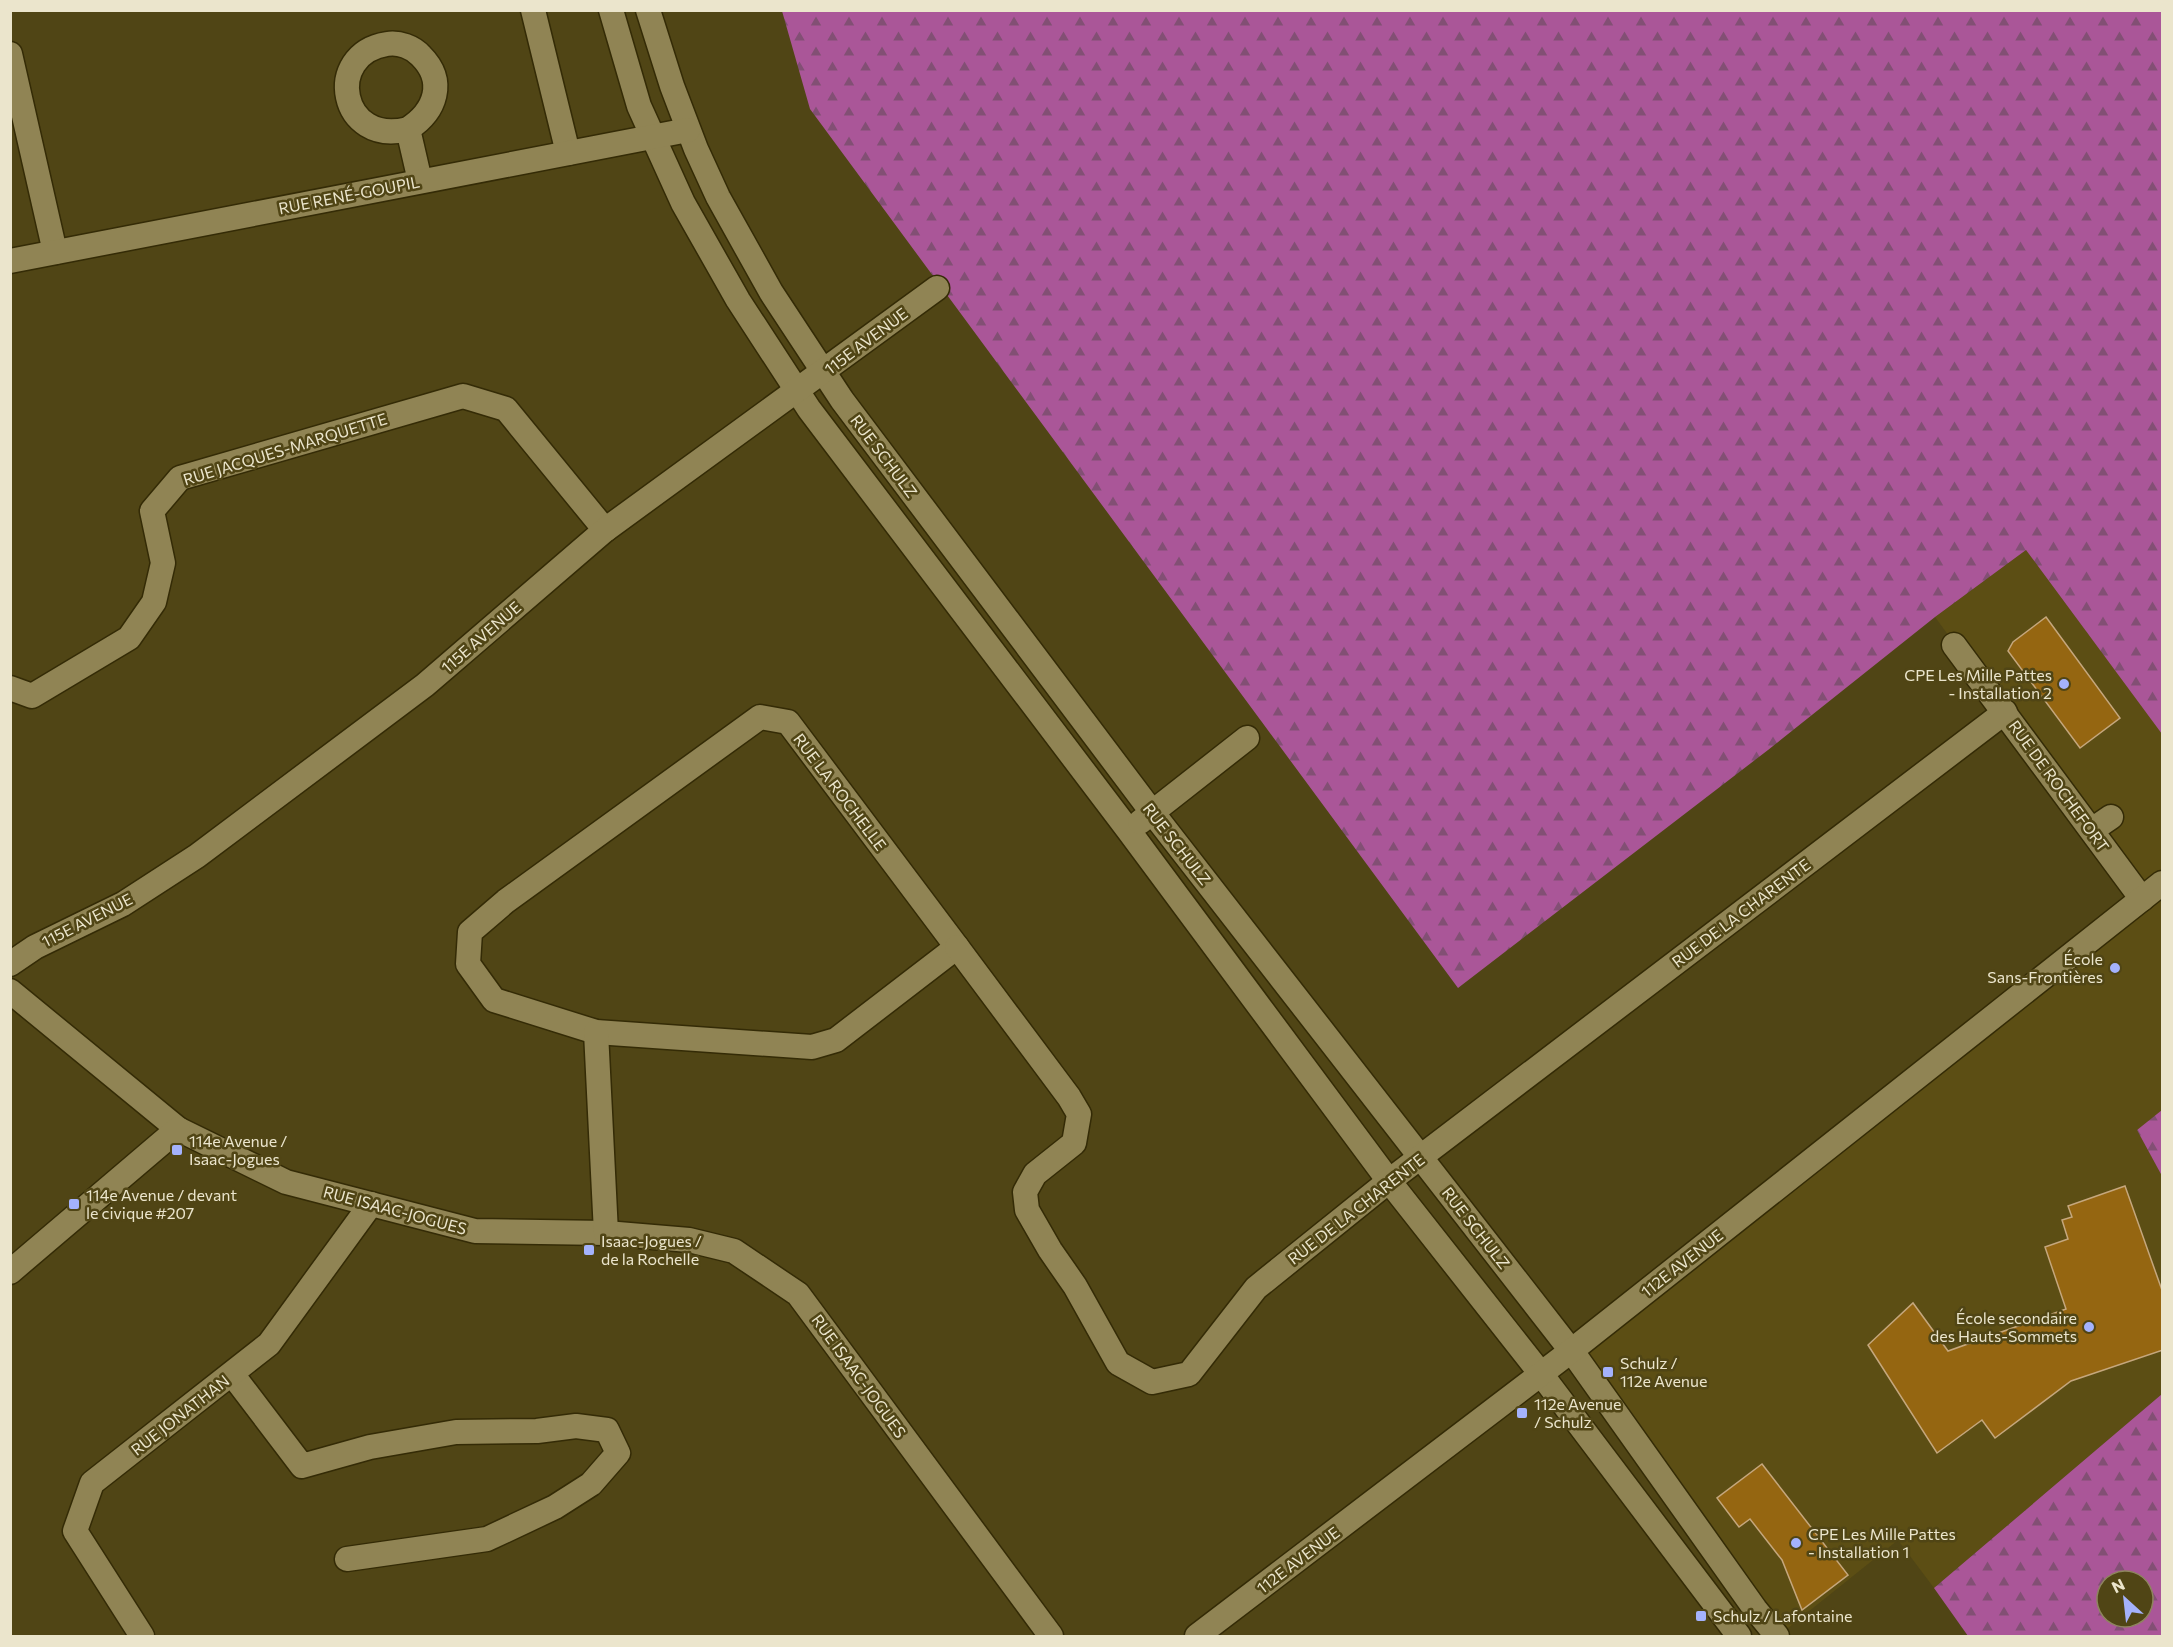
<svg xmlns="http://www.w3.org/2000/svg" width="2173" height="1647" viewBox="0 0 2173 1647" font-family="Commissioner,sans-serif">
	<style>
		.built { fill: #5c4e14 }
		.forest { fill: url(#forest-firs); fill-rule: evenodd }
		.building { fill: #956611; stroke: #c5a77d; stroke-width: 1.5 }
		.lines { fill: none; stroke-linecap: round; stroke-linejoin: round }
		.minor-casing { stroke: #342b06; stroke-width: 27 }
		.minor { stroke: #908454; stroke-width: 24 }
		.poi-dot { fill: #a4b2fc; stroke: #504515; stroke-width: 2 }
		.labels { text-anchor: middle; stroke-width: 5; stroke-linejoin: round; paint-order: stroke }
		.street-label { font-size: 16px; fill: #ebe5cc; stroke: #504515 }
		.poi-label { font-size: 16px; fill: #ebe5cc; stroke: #504515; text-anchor: start }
	</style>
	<defs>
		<pattern id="forest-firs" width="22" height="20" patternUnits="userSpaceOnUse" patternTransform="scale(1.5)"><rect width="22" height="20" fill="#aa5698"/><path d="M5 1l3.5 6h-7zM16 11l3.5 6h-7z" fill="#824f74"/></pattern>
	</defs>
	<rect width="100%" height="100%" fill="#504515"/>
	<!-- built -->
	<g class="built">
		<polygon points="2026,550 2162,733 2162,883 2142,899 1935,617"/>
		<polygon points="2162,886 2162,1110 2137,1130 2162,1176 2162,1394 1934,1588 1898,1540 1783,1632 1581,1353 1992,1035"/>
	</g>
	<!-- forest -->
	<g class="forest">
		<polygon points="782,11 2162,11 2162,734 2026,550 1935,617 1768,750 1458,988 810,109"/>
		<polygon points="2162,1110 2162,1176 2137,1130"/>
		<path d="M2162 1394V1636H1968L1934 1588ZM2107 1581H2143V1617H2107Z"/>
	</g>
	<!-- building -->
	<g class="building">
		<polygon points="2046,617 2120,718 2080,748 2008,651 2013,642"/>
		<polygon points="2125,1186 2163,1293 2163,1350 2071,1381 1995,1438 1982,1420 1937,1453 1868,1345 1913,1303 1948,1351 2066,1309 2045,1247 2068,1239 2062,1220 2072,1217 2068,1206"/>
		<polygon points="1762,1464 1848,1575 1802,1610 1782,1560 1750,1519 1739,1527 1717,1498"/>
	</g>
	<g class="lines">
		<!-- minor casing -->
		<g class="minor-casing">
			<g id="minor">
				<polyline points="533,10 568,153"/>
				<polyline points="611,10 639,106 683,203 738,300 809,409 1129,831 1389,1181 1541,1374 1739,1636"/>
				<polyline points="648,10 672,86 696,149 718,197 771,292 842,400 1152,812 1576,1357 1755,1609 1777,1636"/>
				<polyline points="10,54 55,252"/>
				<path d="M408 129C340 147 323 54 387 44 399 42 413 47 421 56 446 81 436 111 408 129L420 181"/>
				<polyline points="10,261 688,130"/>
				<polyline points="1954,645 2142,899"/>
				<polyline points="10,688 32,696 129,638 154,602 163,563 152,511 180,478 463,396 506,409 605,530"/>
				<polygon points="760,717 788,722 957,947 836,1040 812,1047 596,1032 494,1000 468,964 470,932 506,901"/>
				<polyline points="1140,822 1247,738"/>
				<polyline points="2092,830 2111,817"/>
				<polyline points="957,947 1069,1097 1079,1114 1074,1143 1035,1174 1025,1192 1027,1210 1050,1250 1075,1286 1118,1363 1152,1382 1189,1374 1256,1288 1389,1181 2005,712"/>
				<polyline points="10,964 35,947 123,904 197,856 425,685 605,530 937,288"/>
				<polyline points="10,991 178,1129 286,1182 475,1231 606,1233 689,1240 734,1251 798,1294 1051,1636"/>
				<polyline points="596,1032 606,1233"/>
				<polyline points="10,1272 178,1129"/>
				<polyline points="232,1374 302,1466 370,1447 456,1432 537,1431 576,1426 607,1430 618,1453 591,1484 555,1507 487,1539 347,1559"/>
				<polyline points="142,1636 75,1531 92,1483 269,1344 371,1204"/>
				<polyline points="1197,1636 1571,1351 2162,883"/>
			</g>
		</g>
		<!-- minor -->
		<use href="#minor" class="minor"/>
	</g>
	<!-- markers -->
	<g class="poi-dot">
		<circle cx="2064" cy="684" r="6"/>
		<circle cx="2115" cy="968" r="6"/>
		<rect x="171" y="1144" width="12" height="12" rx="3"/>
		<rect x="68" y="1198" width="12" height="12" rx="3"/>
		<rect x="583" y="1244" width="12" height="12" rx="3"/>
		<circle cx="2089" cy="1327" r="6"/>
		<rect x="1602" y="1366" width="12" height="12" rx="3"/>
		<rect x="1516" y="1407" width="12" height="12" rx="3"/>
		<circle cx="1796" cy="1543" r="6"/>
		<rect x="1695" y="1610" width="12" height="12" rx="3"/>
	</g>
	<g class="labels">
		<!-- street labels -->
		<g class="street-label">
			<text transform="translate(349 195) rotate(-11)" y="6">RUE RENÉ-GOUPIL</text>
			<text transform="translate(866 341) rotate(-37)" y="6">115E AVENUE</text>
			<text transform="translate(285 449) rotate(-17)" y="6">RUE JACQUES-MARQUETTE</text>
			<text transform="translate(884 456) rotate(53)" y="6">RUE SCHULZ</text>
			<text transform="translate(481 637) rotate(-41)" y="6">115E AVENUE</text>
			<text transform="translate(2059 786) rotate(54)" y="6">RUE DE ROCHEFORT</text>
			<text transform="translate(840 792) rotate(53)" y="6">RUE LA ROCHELLE</text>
			<text transform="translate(1177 844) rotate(52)" y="6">RUE SCHULZ</text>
			<text transform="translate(1741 913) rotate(-37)" y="6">RUE DE LA CHARENTE</text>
			<text transform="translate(87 920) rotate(-27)" y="6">115E AVENUE</text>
			<text transform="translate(1356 1209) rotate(-38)" y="6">RUE DE LA CHARENTE</text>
			<text transform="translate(395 1210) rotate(15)" y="6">RUE ISAAC-JOGUES</text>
			<text transform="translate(1476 1228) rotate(52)" y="6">RUE SCHULZ</text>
			<text transform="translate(1682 1263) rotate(-38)" y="6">112E AVENUE</text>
			<text transform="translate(859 1376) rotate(54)" y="6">RUE ISAAC-JOGUES</text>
			<text transform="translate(180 1415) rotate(-38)" y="6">RUE JONATHAN</text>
			<text transform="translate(1298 1560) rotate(-37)" y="6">112E AVENUE</text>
		</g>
		<!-- poi labels -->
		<g class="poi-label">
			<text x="2052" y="681" text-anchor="end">CPE Les Mille Pattes<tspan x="2052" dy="18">- Installation 2</tspan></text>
			<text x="2103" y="965" text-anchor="end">École<tspan x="2103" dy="18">Sans-Frontières</tspan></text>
			<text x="189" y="1147">114e Avenue /<tspan x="189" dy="18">Isaac-Jogues</tspan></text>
			<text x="86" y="1201">114e Avenue / devant<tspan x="86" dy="18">le civique #207</tspan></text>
			<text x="601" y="1247">Isaac-Jogues /<tspan x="601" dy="18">de la Rochelle</tspan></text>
			<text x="2077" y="1324" text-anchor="end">École secondaire<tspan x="2077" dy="18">des Hauts-Sommets</tspan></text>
			<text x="1620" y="1369">Schulz /<tspan x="1620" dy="18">112e Avenue</tspan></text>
			<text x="1534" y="1410">112e Avenue<tspan x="1534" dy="18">/ Schulz</tspan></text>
			<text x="1808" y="1540">CPE Les Mille Pattes<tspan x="1808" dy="18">- Installation 1</tspan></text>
			<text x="1713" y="1622">Schulz / Lafontaine</text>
		</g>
	</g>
	<!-- border -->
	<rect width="2173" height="1647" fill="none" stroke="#ebe5cc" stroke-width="24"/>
	<!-- north arrow -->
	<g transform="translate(2125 1599) rotate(333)"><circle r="28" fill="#504515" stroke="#8e855e" stroke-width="1.5"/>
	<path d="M0-4.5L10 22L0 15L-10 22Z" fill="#a4b2fc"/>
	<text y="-9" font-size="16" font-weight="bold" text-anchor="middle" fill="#ebe5cc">N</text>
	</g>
</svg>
